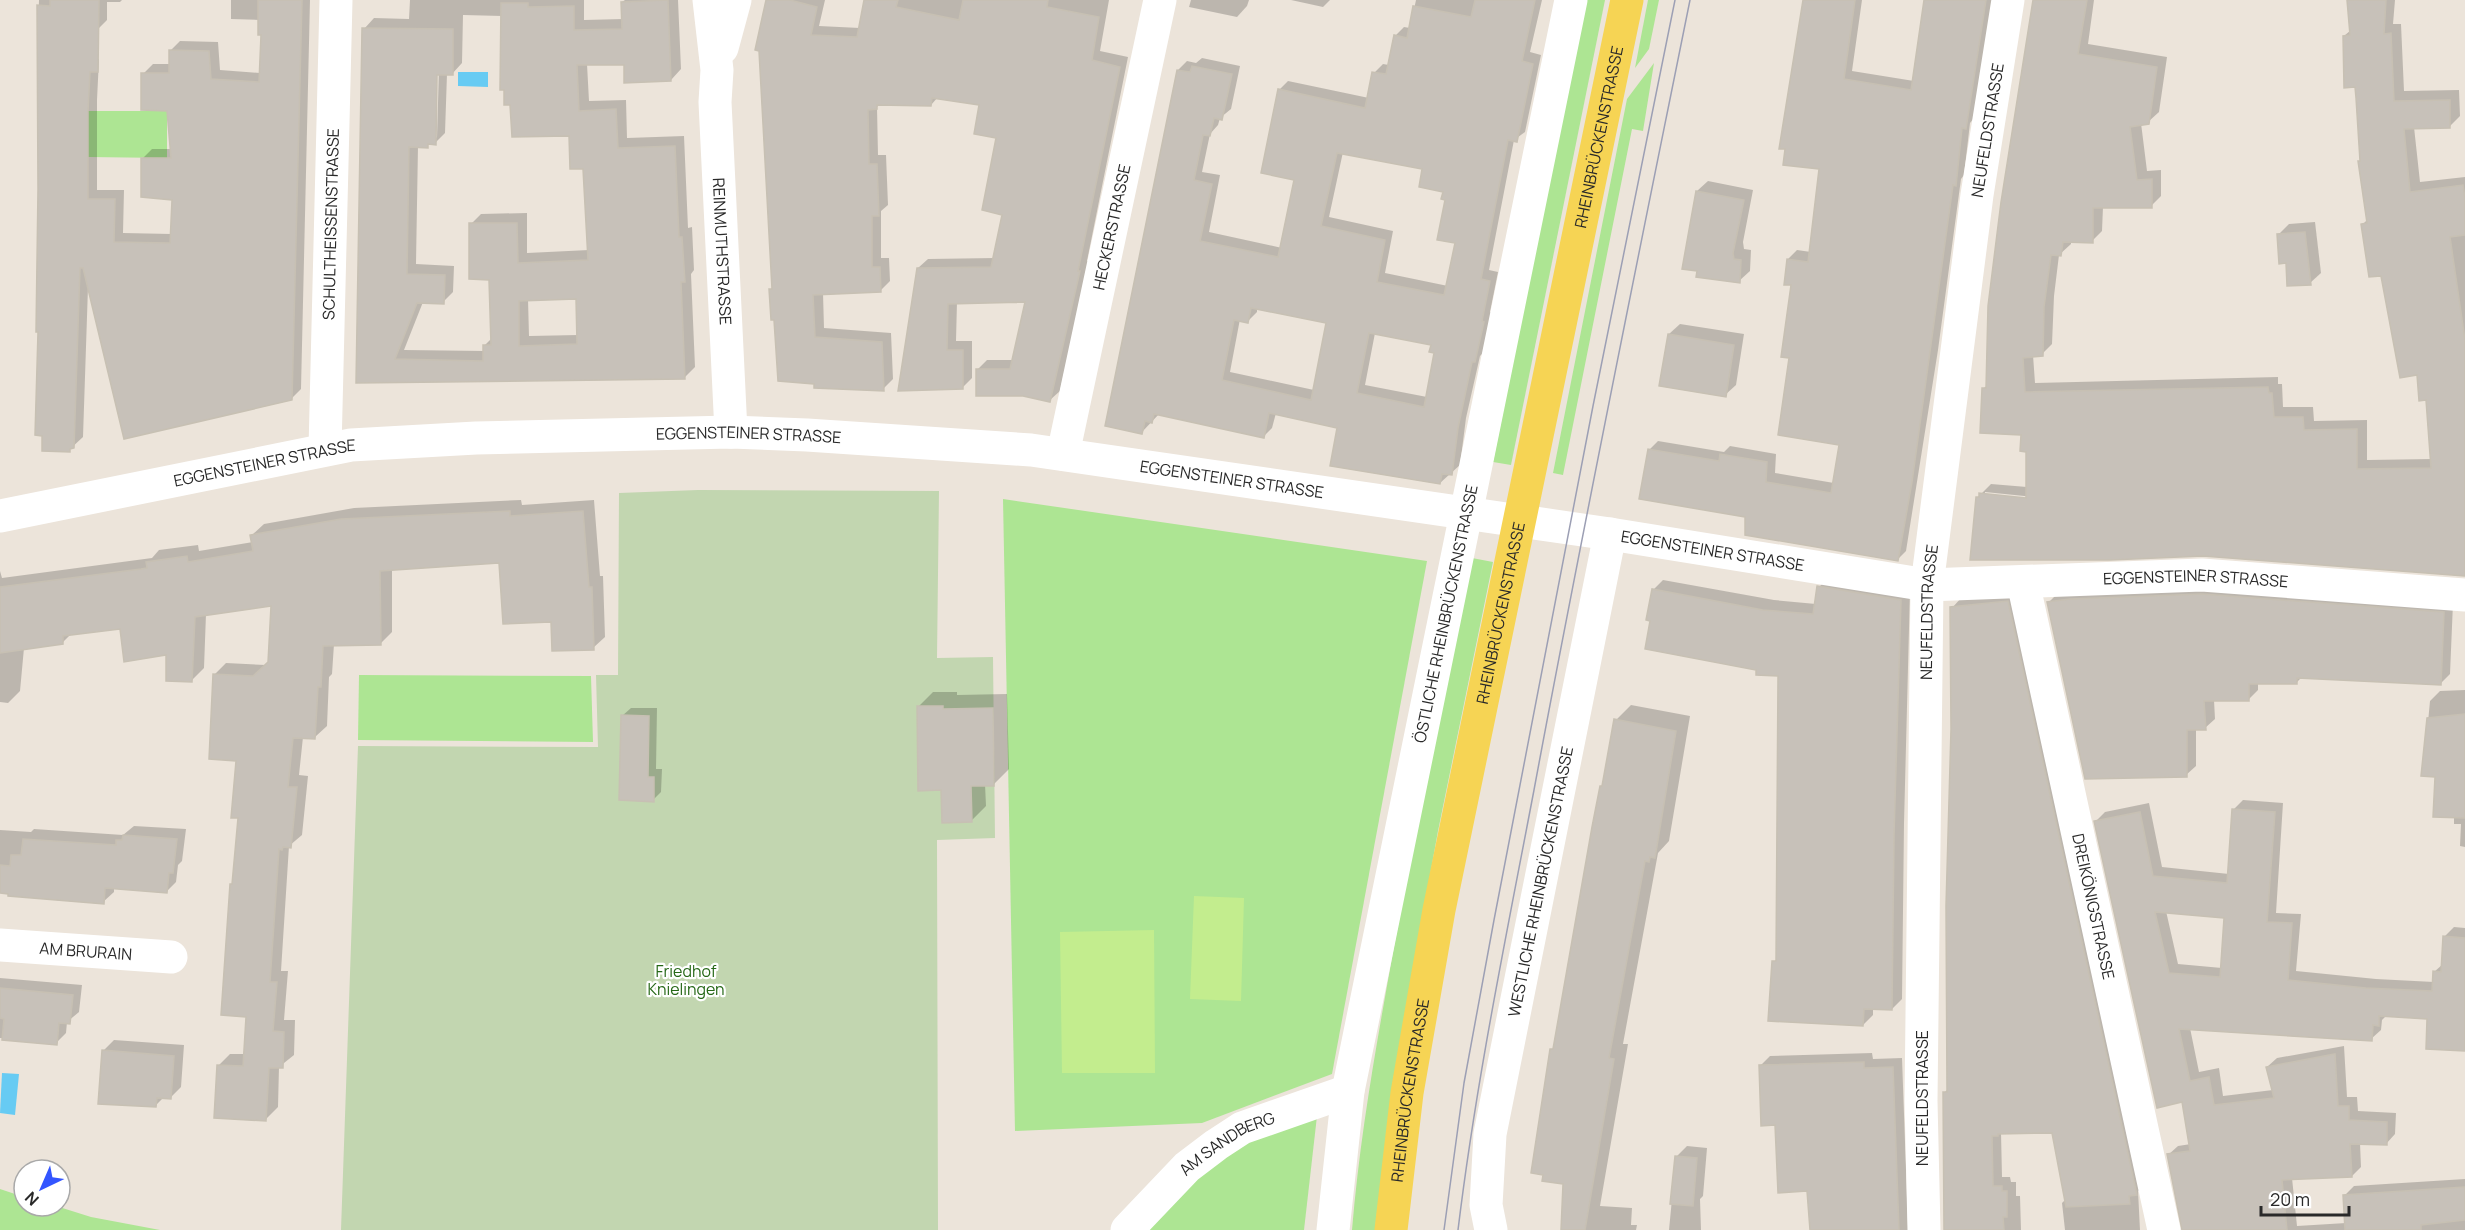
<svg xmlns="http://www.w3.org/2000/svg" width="2465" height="1230" viewBox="0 0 2465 1230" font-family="Manrope,sans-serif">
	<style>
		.green { fill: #ade593 }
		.cemetery { fill: #c2d6b0 }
		.pitch { fill: #c3ed8e }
		.water { fill: #67cbf3 }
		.shadow { fill: #0003; fill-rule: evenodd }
		.building { fill: #c7c1b9; stroke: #c7c0b3; stroke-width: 1.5; fill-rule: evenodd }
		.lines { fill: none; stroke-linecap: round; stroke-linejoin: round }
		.minor { stroke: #fff; stroke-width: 33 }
		.major { stroke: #f6d454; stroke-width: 33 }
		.tram { stroke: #9c9fb4; stroke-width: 1.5 }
		.labels { text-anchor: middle; stroke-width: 4.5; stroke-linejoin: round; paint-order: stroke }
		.street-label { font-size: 16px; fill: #292929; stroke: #fff }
		.park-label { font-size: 16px; fill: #266817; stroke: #fff }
	</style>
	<rect width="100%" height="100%" fill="#ece4da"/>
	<!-- green -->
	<g class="green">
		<polygon points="1585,0 1605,0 1511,465 1493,462"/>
		<polygon points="1648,0 1659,0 1649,49 1635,68"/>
		<polygon points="1654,63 1643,131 1632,129 1563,475 1553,473 1627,99"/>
		<polygon points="88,111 167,111 167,158 88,157"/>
		<polygon points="1003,499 1427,561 1332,1074 1202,1123 1015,1131"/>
		<path d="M1472 558 1493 562 1438 831 1392 1087 1375 1230H1352C1360 1134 1377 1041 1394 947 1418 817 1445 688 1472 558Z"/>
		<polygon points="359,675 591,676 593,742 358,740"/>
		<polygon points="1317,1116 1304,1230 1146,1230 1215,1159 1277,1129"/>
		<polygon points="0,1189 24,1197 24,1206 56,1206 91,1217 160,1230 0,1230"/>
	</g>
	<!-- cemetery -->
	<polygon class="cemetery" points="698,490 939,491 937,658 993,657 995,838 937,840 938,1230 341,1230 358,746 598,747 596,675 618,675 619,493"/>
	<!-- pitch -->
	<g class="pitch">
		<polygon points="1194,896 1244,898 1241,1001 1190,999"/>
		<polygon points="1154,930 1155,1073 1062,1073 1060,932"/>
	</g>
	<!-- water -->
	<g class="water">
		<polygon points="458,72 488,72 488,87 458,86"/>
		<polygon points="2,1073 19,1074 15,1115 0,1113"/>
	</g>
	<!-- shadow -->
	<g class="shadow">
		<polygon points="39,0 122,0 120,2 107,2 107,20 98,29 38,30"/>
		<polygon points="231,0 310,0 301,389 292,398 88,287 83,437 69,450 48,63 99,59 97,100 97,190 124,190 123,233 172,234 173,198 143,158 152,149 172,149 168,110 143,74 153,64 170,64 170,51 180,41 218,42 220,70 260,73 262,33 260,20 231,19"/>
		<path d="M410 0H584V20L623 19 622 2 625 0H678L681 69 671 80 625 64H587L589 101 626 100 627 138 684 136 688 228 692 227 694 270 691 274 695 367 684 378 358 381 364 29 374 18 409 19ZM463 15 502 16 570 134 585 167 589 250 527 253V213L481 214 471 224 491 279 492 338 484 346 485 351 404 350 423 302H443L453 292 454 266 416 264 418 146 435 143 445 133 447 74H452L462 63ZM436 68H439L437 137 434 140ZM577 297 578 335 529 336 528 299Z"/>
		<polygon points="768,0 825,0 819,26 860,28 866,0 1109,0 1100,51 1128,57 1087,261 1089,262 1060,391 1050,400 977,370 987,360 1013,360 1027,301 957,302 956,341 972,341 972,378 962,388 900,389 918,268 928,259 995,258 1003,213 997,137 981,104 938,97 931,105 881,103 877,107 878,155 886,155 888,205 881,211 881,258 889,258 890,281 880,291 823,293 824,328 891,333 893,379 883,389 776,319 770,290 773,287"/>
		<polygon points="1191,0 1249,0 1247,6 1237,17 1189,7"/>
		<polygon points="1291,0 1330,0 1323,7"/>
		<path d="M1416 0H1542L1530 52 1541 55 1525 132 1514 140 1489 270 1498 272 1490 312 1492 313 1484 352 1480 356 1466 418 1460 465 1440 483 1338 426 1276 413 1272 428 1263 437 1160 413 1142 432 1178 70 1187 61 1196 63 1202 58 1240 66 1231 109 1220 118 1218 125 1210 134 1202 172 1220 175 1209 232 1282 248 1296 179 1279 90 1288 81 1369 98 1374 73 1383 64 1389 65 1395 36 1404 27 1410 28ZM1343 152 1424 168 1445 191 1457 242 1448 286 1385 273 1393 231 1329 217ZM1257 308 1328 322 1314 390 1230 372 1240 319 1248 321 1257 312ZM1375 333 1433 344 1436 352 1427 397 1365 385Z"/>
		<polygon points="1804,0 1862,0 1852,71 1914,81 1926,0 1993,0 1974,118 1970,123 1964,175 1961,179 1938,350 1906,551 1897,560 1746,516 1649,450 1658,441 1724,452 1730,446 1776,454 1775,473 1834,483 1841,443 1790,357 1793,284 1788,259 1797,250 1811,252 1821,168"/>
		<path d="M2034 0H2094L2088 44 2167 57 2159 112 2148 122 2141 123 2147 171 2161 170V196L2151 206 2103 207 2102 231 2092 241H2071V244L2059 255 2054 296 2052 344 2042 354 2033 355 2035 383 2278 377V384H2282L2283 407H2313L2314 421 2367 420V460L2432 459 2428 399 2362 225 2368 219 2358 98 2344 36 2351 30 2348 0H2395L2393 24H2401L2404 91 2459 90 2460 116 2450 126 2414 127 2420 182 2465 177V575L1977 498 1991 484 2027 487V451L2022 434 1984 388 1988 385ZM1985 492 2034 497 2033 500 1985 495Z"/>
		<polygon points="1708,181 1753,190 1743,242 1744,249 1751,250 1750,271 1739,281 1697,191"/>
		<polygon points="2315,222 2321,273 2310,283 2287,262 2279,234 2289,224"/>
		<polygon points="1680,324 1744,334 1736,385 1725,395 1669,334"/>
		<polygon points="521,500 522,505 594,500 600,576 603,576 605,637 593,648 552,620 501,561 392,569 392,632 380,644 334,644 332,674 329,677 327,726 315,737 303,737 299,775 308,776 302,835 289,846 281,971 288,971 284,1020 295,1020 294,1055 279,1067 278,1107 266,1119 219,1065 230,1054 245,1054 247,1015 234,883 240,817 238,760 214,675 226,663 266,665 270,662 273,604 206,614 204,668 192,680 168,654 121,627 72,633 63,642 24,648 20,691 8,703 0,702 0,571 2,578 152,558 159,550 198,545 199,551 253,542 252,535 264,524 354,508"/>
		<polygon points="1829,577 1910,590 1904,824 1902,999 1892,1009 1873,1008 1873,1015 1863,1025 1774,962 1777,959 1779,675 1758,669 1652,619 1653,590 1663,580 1774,600 1816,604 1819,587"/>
		<polygon points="2212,585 2453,603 2450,674 2440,684 2302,677 2296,683 2258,683 2258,690 2249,699 2214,700 2215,719 2205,728 2196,729 2196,766 2186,775 2048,603 2058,593"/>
		<polygon points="2017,593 2146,1184 2138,1191 2140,1230 2065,1230 2062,1203 2066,1199 2053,1132 2001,1132 2002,1177 2010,1177 2011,1182 2016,1182 2016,1196 2020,1196 2021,1230 1945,1230 1944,1093 1949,1088 1952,608 1961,598"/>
		<polygon points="2465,690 2465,847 2460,846 2461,824 2454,824 2454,816 2436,775 2423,775 2430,701 2440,691"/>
		<polygon points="933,692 957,692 957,695 1007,694 1009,769 994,784 985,784 986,806 971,821 943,788 918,707"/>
		<polygon points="1631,705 1690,716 1669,841 1658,853 1623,1044 1628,1044 1600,1206 1632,1208 1631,1225 1637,1225 1636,1230 1562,1230 1565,1183 1552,1050 1555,1046 1616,720"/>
		<polygon points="631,708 657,708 656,769 662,769 661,792 653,800 622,716"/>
		<path d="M2243 800 2283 803 2276 913 2301 914 2296 971 2376 979 2434 982V972L2443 964 2444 937 2454 927 2465 928V1050L2429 1017 2387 1015 2382 1020 2381 1030 2371 1039 2190 1028 2199 1072 2219 1068 2223 1096 2273 1090 2267 1067 2277 1058 2344 1046 2347 1097H2357L2358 1111 2396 1113 2395 1134 2386 1144 2360 1143 2361 1167 2352 1176 2292 1178 2297 1226 2346 1223 2344 1196 2354 1186 2465 1179V1230H2184L2168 1155 2178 1146 2191 1144 2183 1100 2096 821 2105 812 2149 803 2162 867 2229 874 2233 810ZM2166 911 2226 916 2222 968 2178 964Z"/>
		<polygon points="134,826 186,829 182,861 178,865 176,882 166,892 114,887 114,892 103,902 0,893 0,830 31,832 34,829 123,835"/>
		<polygon points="0,978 82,985 79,1012 67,1022 66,1033 56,1043 0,1038"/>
		<polygon points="114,1040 184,1045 181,1087 171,1097 164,1097 155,1106 103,1051"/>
		<polygon points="1872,1053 1873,1059 1902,1058 1908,1226 1917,1230 1812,1230 1808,1190 1776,1124 1760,1066 1770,1056"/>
		<polygon points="1687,1146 1707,1148 1703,1196 1700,1199 1701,1230 1669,1230 1676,1157"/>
	</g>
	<!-- building -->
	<g class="building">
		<polygon points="50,0 99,0 98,72 90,72 88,111 88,199 115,199 114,242 170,243 172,200 141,197 141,158 171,158 167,111 141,110 141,73 169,73 169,50 209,51 211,79 259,82 261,35 258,35 258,0 302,0 292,400 124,439 83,268 80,268 74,448 70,449 70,452 42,451 42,436 35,435 38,332 36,332 38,189 37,5 50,6"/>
		<path d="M668 0 671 81 624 83V65H577L579 111 616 109 618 148 675 146 679 237H682L685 282H681L685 379 356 383 362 28 453 29V75H437L436 145 428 144V148L409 147 407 274 445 275 444 304 417 303 395 359 483 361V345H491L489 280 469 279V223H517L518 263 588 260 583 169H570L569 136 512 137 510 105H504V90H500L501 3H528V7L574 6V30L622 29 621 2ZM576 299 577 344 519 346V301Z"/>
		<polygon points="766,0 790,0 817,7 811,35 857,37 864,0 898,0 896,7 959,20 963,0 1048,0 1047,7 1099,17 1092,60 1120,67 1078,271 1080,271 1050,402 1023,396 976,396 976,369 1010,369 1025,302 948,304 947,350 963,350 963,389 898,391 917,268 991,267 1002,215 982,210 996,138 974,134 979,105 932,98 931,106 877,105 877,109 868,110 869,164 877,164 879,216 872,216 872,267 880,267 881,292 813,295 815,337 882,342 884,391 814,388 814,384 778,381 774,320 771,320 769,289 772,289 759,51 755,50"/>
		<path d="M1475 0H1535L1522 61 1533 64 1517 142 1508 140 1481 279 1490 281 1482 321 1484 322 1475 362H1472L1458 428 1452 475 1442 474 1440 484 1330 466 1337 428 1269 413 1264 438 1154 414 1152 423 1145 421 1142 434 1105 426 1177 70 1190 72 1192 66 1232 74 1222 120 1214 118 1210 136 1203 135 1194 180 1212 184 1200 241 1278 257 1294 180 1261 173 1278 89 1365 108 1372 72 1386 74 1394 35 1407 38 1413 6 1471 17ZM1337 153 1422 169 1419 187 1443 192 1441 199 1445 200 1437 240 1455 243 1444 295 1377 282 1385 240 1321 226ZM1251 308 1326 323 1311 400 1222 380 1234 320 1248 323ZM1369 333 1431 345 1429 352 1434 353 1424 407 1357 393Z"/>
		<polygon points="1803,0 1855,0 1844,79 1911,90 1924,0 1986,0 1966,129 1962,128 1956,186 1953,185 1912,482 1898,561 1745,535 1745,517 1639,499 1648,449 1719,461 1720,454 1767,462 1766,482 1831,493 1839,445 1778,435 1789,358 1781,357 1791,285 1784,285 1787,259 1808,262 1819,169 1783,165 1785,149 1779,149"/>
		<polygon points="2033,0 2087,0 2078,54 2157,67 2149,124 2130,127 2137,180 2152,179 2152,208 2093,208 2093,243 2063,242 2061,256 2051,255 2044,307 2043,356 2023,358 2025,392 2268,387 2269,393 2272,393 2274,417 2303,417 2304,430 2357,429 2357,469 2431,468 2426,400 2419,401 2417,375 2400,378 2381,276 2369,277 2361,224 2367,223 2358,161 2360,161 2356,98 2355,87 2344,88 2343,36 2350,35 2347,0 2386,0 2384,34 2391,33 2394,101 2450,100 2450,128 2404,129 2410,192 2463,185 2465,198 2465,235 2450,237 2465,340 2465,576 2203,556 2110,560 1970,560 1976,497 1979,497 1979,493 2026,498 2026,452 2020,451 2021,435 1980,433 1982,388 1986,388 1988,306 2001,202"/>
		<polygon points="1696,191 1744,200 1733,253 1734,259 1741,260 1740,283 1696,277 1697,271 1682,269"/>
		<polygon points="2305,232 2311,285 2287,286 2286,263 2279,264 2277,234"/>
		<polygon points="1668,334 1734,345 1726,397 1659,386"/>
		<polygon points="510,511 510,516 583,511 589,587 592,587 594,650 552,651 551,622 503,624 499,563 380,571 381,645 323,646 321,687 318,687 315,739 293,738 288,787 297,787 291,848 283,847 282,850 279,849 270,982 277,982 273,1031 284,1032 283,1068 269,1068 266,1121 214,1118 217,1065 243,1066 246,1017 221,1015 230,884 232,884 238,818 231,818 236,761 209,759 213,674 253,676 268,662 271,606 195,617 192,682 166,681 166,655 124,662 120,629 63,636 63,644 0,653 0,587 141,569 147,568 146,562 187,556 188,562 253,551 250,535 341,519"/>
		<polygon points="1817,586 1901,600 1894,835 1892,1010 1864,1009 1863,1026 1768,1021 1772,961 1776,961 1778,676 1756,675 1756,670 1645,649 1650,621 1646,620 1652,589 1763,610 1813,614"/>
		<polygon points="2202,594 2444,612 2441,685 2297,678 2297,684 2249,684 2249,701 2204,701 2206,730 2187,730 2187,777 2085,779 2047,602 2070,599"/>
		<polygon points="2008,601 2137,1195 2129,1196 2130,1204 2066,1207 2052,1133 1998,1134 1998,1136 1992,1136 1993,1186 2002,1186 2002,1191 2007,1191 2007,1217 2003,1217 2004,1230 1944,1230 1943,1092 1947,1092 1946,906 1951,729 1950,607"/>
		<polygon points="917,706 943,706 943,709 993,708 994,786 971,786 972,822 942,823 941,790 918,791"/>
		<polygon points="2465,714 2465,818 2433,817 2435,777 2421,776 2427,718"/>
		<polygon points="621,715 649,716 648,777 654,777 654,802 619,800"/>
		<polygon points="1614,719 1676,731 1655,858 1650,857 1649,862 1645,861 1609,1058 1614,1059 1585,1230 1561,1230 1563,1184 1542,1181 1543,1175 1531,1173 1550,1049 1553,1049 1592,827 1600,786 1602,786"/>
		<path d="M2232 809 2275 812 2267 922 2292 923 2288 980 2366 988 2432 991 2433 971 2441 972 2443 936 2465 938V1051L2426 1049 2427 1019 2379 1016V1026L2373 1025 2372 1041 2179 1029 2190 1081 2209 1077 2214 1105 2274 1098 2266 1067 2335 1054 2338 1106H2349V1120L2387 1122V1145L2350 1144 2352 1177 2282 1180 2287 1230H2182L2167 1154 2190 1151 2182 1102 2157 1108 2094 821 2140 812 2153 876 2227 883ZM2155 912 2224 918 2220 977 2169 973Z"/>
		<polygon points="123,835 177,839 173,873 169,873 167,893 105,888 104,904 8,896 8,894 0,893 0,865 10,866 11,855 21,855 23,839 116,845 116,840 122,840"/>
		<polygon points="0,988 73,995 70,1024 59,1023 57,1045 2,1040 4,1019 0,1018"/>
		<polygon points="102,1050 174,1056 171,1099 157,1098 156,1107 98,1104"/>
		<polygon points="1864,1062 1864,1068 1893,1067 1899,1230 1810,1230 1807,1191 1778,1193 1775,1125 1761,1126 1759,1065"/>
		<polygon points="1675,1156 1697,1158 1693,1206 1670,1204"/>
		<polygon points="2465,1187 2465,1220 2421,1225 2421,1230 2345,1230 2343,1195"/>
	</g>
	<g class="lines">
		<!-- minor -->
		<g class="minor">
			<path id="s1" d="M709 0 717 70 715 102 731 432"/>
			<polyline points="722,48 735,0"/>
			<path id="s2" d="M325 449 336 0"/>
			<path id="s3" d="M1063 454 1160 0"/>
			<path id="s4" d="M0 516 351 445 476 438 731 432 807 435 1031 450 1610 534 1927 585 2202 575 2465 595"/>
			<path id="s5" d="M2023 582 2164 1230"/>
			<path id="s6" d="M0 945 171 957"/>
			<path id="s7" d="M1127 1230 1187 1167 1216 1145 1242 1128 1348 1091"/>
			<path id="s8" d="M1333 1230 1348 1091 1571 0"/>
			<path id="s9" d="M1491 1230 1486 1205 1490 1134 1610 534"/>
			<path id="s10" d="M1924 1230 1921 1101 1927 585 1977 195 2008 0"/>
		</g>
		<!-- major -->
		<path class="major" id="s11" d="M1391 1230 1407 1093 1439 910 1627 0"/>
		<!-- tram -->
		<g class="tram">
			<polyline points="1444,1230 1464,1083 1494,920 1593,406 1675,0"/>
			<path d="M1458 1230C1476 1082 1506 937 1534 790 1583 526 1637 263 1690 0"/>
		</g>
	</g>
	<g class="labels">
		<!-- street labels -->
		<g class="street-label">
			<text dy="6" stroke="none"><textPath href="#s10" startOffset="1104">NEUFELDSTRASSE</textPath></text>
			<text dy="6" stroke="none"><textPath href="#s11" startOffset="1113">RHEINBRÜCKENSTRASSE</textPath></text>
			<text dy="6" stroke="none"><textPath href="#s2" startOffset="225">SCHULTHEISSENSTRASSE</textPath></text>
			<text dy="6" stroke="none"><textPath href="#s3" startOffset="232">HECKERSTRASSE</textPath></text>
			<text dy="6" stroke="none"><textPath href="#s1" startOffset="252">REINMUTHSTRASSE</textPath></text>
			<text dy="6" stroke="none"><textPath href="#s4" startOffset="756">EGGENSTEINER STRASSE</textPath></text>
			<text dy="6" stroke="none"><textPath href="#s4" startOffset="270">EGGENSTEINER STRASSE</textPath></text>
			<text dy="6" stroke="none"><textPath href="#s4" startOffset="1242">EGGENSTEINER STRASSE</textPath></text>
			<text dy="6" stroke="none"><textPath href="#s4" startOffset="1728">EGGENSTEINER STRASSE</textPath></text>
			<text dy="6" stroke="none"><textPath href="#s4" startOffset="2214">EGGENSTEINER STRASSE</textPath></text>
			<text dy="6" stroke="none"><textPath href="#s10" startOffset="618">NEUFELDSTRASSE</textPath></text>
			<text dy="6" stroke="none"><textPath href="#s8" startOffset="627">ÖSTLICHE RHEINBRÜCKENSTRASSE</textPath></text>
			<text dy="6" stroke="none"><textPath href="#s11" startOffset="627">RHEINBRÜCKENSTRASSE</textPath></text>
			<text dy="6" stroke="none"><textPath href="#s9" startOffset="354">WESTLICHE RHEINBRÜCKENSTRASSE</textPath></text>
			<text dy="6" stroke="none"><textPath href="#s5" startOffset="332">DREIKÖNIGSTRASSE</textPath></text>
			<text dy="6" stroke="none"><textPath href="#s6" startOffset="86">AM BRURAIN</textPath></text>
			<text dy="6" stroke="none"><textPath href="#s11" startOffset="141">RHEINBRÜCKENSTRASSE</textPath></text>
			<text transform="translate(1922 1098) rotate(-90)" y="6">NEUFELDSTRASSE</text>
			<text dy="6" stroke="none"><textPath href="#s7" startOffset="134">AM SANDBERG</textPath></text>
		</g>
		<!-- park labels -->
		<g class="park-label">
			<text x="686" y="977">Friedhof<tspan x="686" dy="18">Knielingen</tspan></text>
		</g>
	</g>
	<!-- north arrow -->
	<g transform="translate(42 1188) rotate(224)"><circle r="28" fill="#ffffff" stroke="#a9a9a9" stroke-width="1.5"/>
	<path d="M0-4.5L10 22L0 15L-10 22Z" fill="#3355ff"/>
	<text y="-9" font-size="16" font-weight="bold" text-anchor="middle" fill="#292929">N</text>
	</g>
	<!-- scale -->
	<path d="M2261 1206v9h88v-9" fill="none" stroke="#292929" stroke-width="3"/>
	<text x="2270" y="1206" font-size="18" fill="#292929" stroke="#ffffff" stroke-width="4.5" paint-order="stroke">20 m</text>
</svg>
